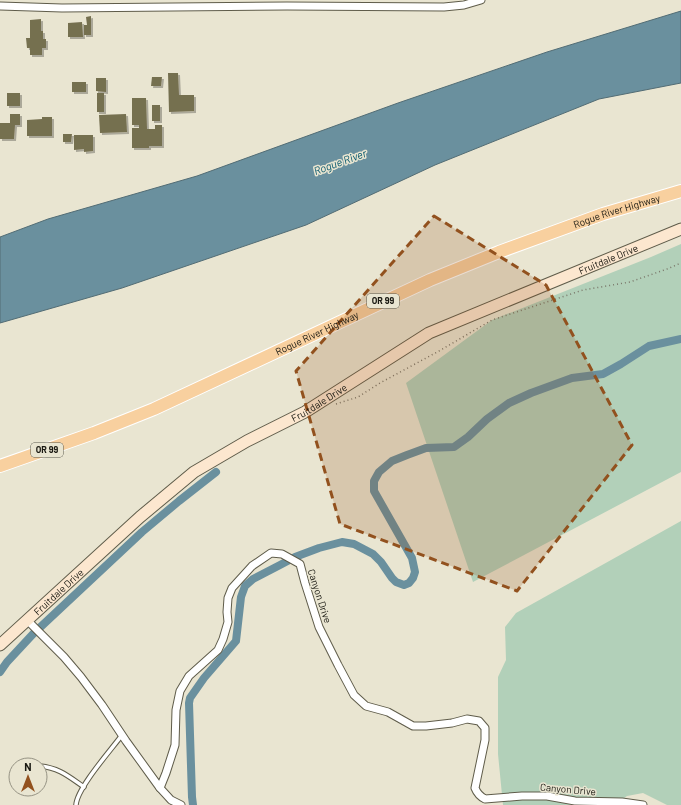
<svg xmlns="http://www.w3.org/2000/svg" width="681" height="805" viewBox="0 0 681 805" font-family="Barlow,sans-serif">
	<style>
		.green { fill: #b2d0b9 }
		.water { fill: #6a909e; stroke: #526c74 }
		.lines { fill: none; stroke-linecap: round; stroke-linejoin: round }
		.canal { stroke: #6a909e; stroke-width: 8 }
		.building { fill: #756f50; filter: url(#shadow) }
		.lane-casing { stroke: #5f5c4a; stroke-width: 5.5 }
		.street-casing { stroke: #5f5c4a; stroke-width: 9 }
		.secondary-casing { stroke: #5f5c4a; stroke-width: 13 }
		.primary-casing { stroke: #fff; stroke-width: 14 }
		.path { stroke: #797669; stroke-width: 1.5; stroke-dasharray: 1 3; stroke-linecap: butt }
		.lane { stroke: #fff; stroke-width: 3.5 }
		.street { stroke: #fff; stroke-width: 7 }
		.secondary { stroke: #fce7cf; stroke-width: 11 }
		.primary { stroke: #f8d09f; stroke-width: 12 }
		.marked { fill: #92511e; fill-opacity: 0.2; stroke: #92511e; stroke-width: 3; stroke-dasharray: 8 5; stroke-linejoin: round }
		.labels { text-anchor: middle; stroke-width: 3; stroke-linejoin: round; paint-order: stroke }
		.shield { fill: #e9e5d1; stroke: #57564b; stroke-width: 1 }
		.shield-label { font-size: 9px; font-weight: bold; fill: #191811 }
		.street-label { font-size: 10px; fill: #191811; stroke: #e9e5d1 }
		.water-label { font-size: 11px; font-style: italic; fill: #05566c; stroke: #e9e5d1 }
	</style>
	<defs>
		<filter id="shadow"><feDropShadow dx="2" dy="2" stdDeviation="0" flood-color="#0004"/></filter>
	</defs>
	<rect width="100%" height="100%" fill="#e9e5d1"/>
	<!-- green -->
	<g class="green">
		<polygon points="681,244 681,472 473,582 406,383 492,320 651,257"/>
		<polygon points="681,521 681,805 667,805 643,793 627,796 614,805 503,805 498,754 498,677 506,660 505,627 516,613"/>
	</g>
	<!-- water -->
	<polygon class="water" points="681,11 681,83 599,99 435,165 306,225 122,288 0,323 0,237 48,219 197,176 398,103 547,52"/>
	<g class="lines">
		<!-- canal -->
		<g class="canal">
			<polyline points="0,672 7,662 33,634 142,532 179,501 216,472"/>
			<polyline points="193,805 192,797 189,703 190,698 204,678 236,641 241,597 245,586 253,579 280,565 295,557 319,548 342,542 354,544 373,554 381,562 392,578 396,582 404,585 409,583 413,578 415,572 412,558 374,491 374,481 379,472 392,461 407,455 426,448 454,447 468,437 487,419 509,403 531,393 572,378 603,374 621,364 649,346 681,339"/>
		</g>
	</g>
	<!-- building -->
	<g class="building">
		<polygon points="91,16 91,35 84,35 84,25 87,25 86,17"/>
		<polygon points="41,19 41,31 43,31 43,39 46,39 46,48 42,48 42,55 30,55 30,48 27,48 26,38 30,38 30,20"/>
		<polygon points="82,22 83,37 68,37 68,23"/>
		<polygon points="168,73 178,73 179,95 194,95 194,111 169,112"/>
		<polygon points="152,77 162,77 161,86 151,86"/>
		<polygon points="96,78 106,78 106,92 96,91"/>
		<rect x="72" y="82" width="14" height="10"/>
		<rect x="7" y="93" width="13" height="13"/>
		<rect x="97" y="93" width="7" height="19"/>
		<polygon points="132,98 146,98 147,129 155,129 155,125 162,125 162,146 149,146 149,148 132,148 132,128 139,128 139,125 132,125"/>
		<rect x="152" y="105" width="8" height="16"/>
		<polygon points="10,114 20,114 20,125 15,125 14,139 0,139 0,123 10,123"/>
		<polygon points="126,114 127,132 100,133 99,115"/>
		<polygon points="42,117 52,117 52,136 27,136 27,120 42,119"/>
		<polygon points="63,134 72,134 71,142 63,142"/>
		<polygon points="74,135 93,135 93,151 84,152 84,149 74,150"/>
	</g>
	<g class="lines">
		<!-- lane casing -->
		<g class="lane-casing">
			<g id="lane">
				<path d="M40 766C59 768 68 776 84 787"/>
				<path d="M76 805C77 788 111 750 122 735"/>
			</g>
		</g>
		<!-- street casing -->
		<g class="street-casing">
			<g id="street">
				<polyline points="0,6 62,8 287,6 444,7 464,5 481,0"/>
				<path d="M27 620 64 657 81 677 102 705 126 741 160 788 166 773 175 745 176 710 180 691 189 676 218 650 223 639 228 622 227 612 228 598 232 588 252 566 271 553 282 554 300 564 305 583 319 627 338 665 354 695 366 706 388 712 413 726H426L452 723 467 719 479 721 485 728V740L475 788C477 793 479 796 485 799L522 796H547L575 801 622 802 643 805"/>
				<polyline points="160,788 171,800 181,805"/>
			</g>
		</g>
		<!-- secondary casing -->
		<g class="secondary-casing">
			<g id="secondary">
				<path id="s1" d="M0 645 140 517 194 472 247 441 305 412 429 333 681 229"/>
			</g>
		</g>
		<!-- primary casing -->
		<g class="primary-casing">
			<g id="primary">
				<path id="s2" d="M0 466 94 433 154 409 430 280 499 252 603 214 681 191"/>
			</g>
		</g>
		<!-- path -->
		<polyline class="path" points="336,404 358,397 380,383 439,351 492,320 583,290 630,282 667,269 681,263"/>
		<!-- lane -->
		<use href="#lane" class="lane"/>
		<!-- street -->
		<use href="#street" class="street"/>
		<!-- secondary -->
		<use href="#secondary" class="secondary"/>
		<!-- primary -->
		<use href="#primary" class="primary"/>
	</g>
	<!-- marked area -->
	<path class="marked" d="M434 216 546 285 632 445 517 591 340 524 296 371Z"/>
	<g class="labels">
		<!-- shield labels -->
		<g class="shield">
			<rect x="367" y="294" width="32" height="14" rx="3"/>
			<rect x="31" y="443" width="32" height="14" rx="3"/>
		</g>
		<g class="shield-label">
			<text x="383" y="304">OR 99</text>
			<text x="47" y="453">OR 99</text>
		</g>
		<!-- street labels -->
		<g class="street-label">
			<text dy="4" stroke="none"><textPath href="#s2" startOffset="668">Rogue River Highway</textPath></text>
			<text dy="4" stroke="none"><textPath href="#s1" startOffset="727">Fruitdale Drive</textPath></text>
			<text dy="4" stroke="none"><textPath href="#s2" startOffset="344">Rogue River Highway</textPath></text>
			<text dy="4" stroke="none"><textPath href="#s1" startOffset="403">Fruitdale Drive</textPath></text>
			<text dy="4" stroke="none"><textPath href="#s1" startOffset="79">Fruitdale Drive</textPath></text>
			<text transform="translate(320 596) rotate(72)" y="4">Canyon Drive</text>
			<text transform="translate(568 789) rotate(5)" y="4">Canyon Drive</text>
		</g>
		<!-- water labels -->
		<g class="water-label">
			<text transform="translate(340 162) rotate(-20)" y="4">Rogue River</text>
		</g>
	</g>
	<!-- north arrow -->
	<g transform="translate(28 777)"><circle r="19" fill="#e9e5d1" stroke="#969384"/>
	<path d="M0-3L7 15L0 10L-7 15Z" fill="#92511e"/>
	<text y="-6" font-size="11" font-weight="bold" text-anchor="middle" fill="#191811">N</text>
	</g>
</svg>
